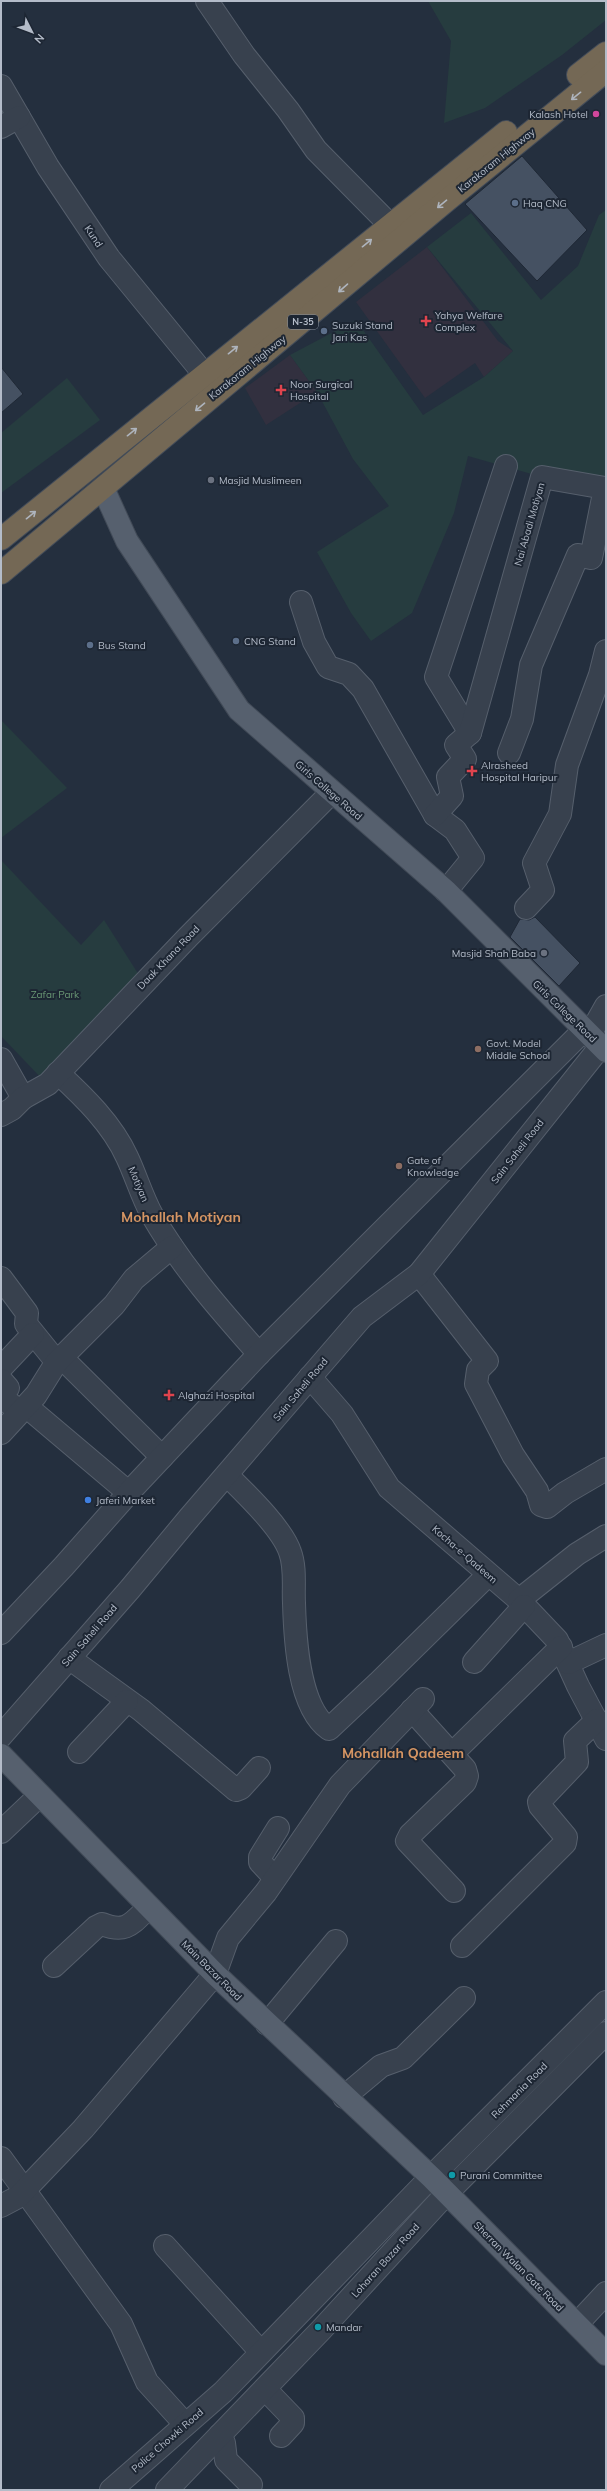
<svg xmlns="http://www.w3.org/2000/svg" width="607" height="2491" viewBox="0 0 607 2491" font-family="Mulish,sans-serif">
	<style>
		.medical { fill: #32303f }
		.green { fill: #263c3f }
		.building { fill: #455162; stroke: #1f2835 }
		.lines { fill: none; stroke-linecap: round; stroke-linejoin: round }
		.minor-casing { stroke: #565f6c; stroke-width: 24 }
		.major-casing { stroke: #414a57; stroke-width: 24 }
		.highway-casing { stroke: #434c59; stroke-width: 24 }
		.minor { stroke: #38414e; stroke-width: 22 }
		.major { stroke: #56606e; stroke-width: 22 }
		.highway { stroke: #746855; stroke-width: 22 }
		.oneway { stroke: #aeb4bd }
		.hotel-dot { fill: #d1479c; stroke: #1d2633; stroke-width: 1.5 }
		.service-dot { fill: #5c6f8a; stroke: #1d2633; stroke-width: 1.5 }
		.health-dot { fill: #e0444e; stroke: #1d2633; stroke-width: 1.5 }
		.worship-dot { fill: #6b7280; stroke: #1d2633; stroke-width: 1.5 }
		.education-dot { fill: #8d6e63; stroke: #1d2633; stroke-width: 1.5 }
		.shop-dot { fill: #3f7fe0; stroke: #1d2633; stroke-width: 1.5 }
		.culture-dot { fill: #0f9aa8; stroke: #1d2633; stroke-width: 1.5 }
		.labels { text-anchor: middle; stroke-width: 4; stroke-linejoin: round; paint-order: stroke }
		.shield { fill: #1d2633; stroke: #878f9c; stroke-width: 1 }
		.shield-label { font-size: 9px; font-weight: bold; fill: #b4bcc9 }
		.poi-label { font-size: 10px; fill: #b4bcc9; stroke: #1d2633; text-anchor: start }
		.street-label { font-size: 10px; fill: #b4bcc9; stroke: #1d2633 }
		.park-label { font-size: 10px; fill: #6b9a76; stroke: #1d2633 }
		.district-label { font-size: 14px; font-weight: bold; fill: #d59563; stroke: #1d2633 }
	</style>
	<rect width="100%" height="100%" fill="#242f3e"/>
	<!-- medical -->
	<g class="medical">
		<polygon points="427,247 498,341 513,351 484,377 475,363 425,398 356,302"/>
		<polygon points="290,355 317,392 266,425 245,388"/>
	</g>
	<!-- green -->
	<g class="green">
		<polygon points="428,1 606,1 606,20 562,55 485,108 444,123 451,41"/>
		<polygon points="606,210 606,488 542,477 468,456 454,513 412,613 371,641 351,613 317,552 389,506 353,459 317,392 290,355 356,320 423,415 484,377 513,351 427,247 471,213 541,300 578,266 599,215"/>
		<polygon points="67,378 100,420 1,493 1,433"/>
		<polygon points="1,720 67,788 1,838"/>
		<polygon points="1,860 81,945 104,920 144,983 46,1083 1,1036"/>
	</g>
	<!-- building -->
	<g class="building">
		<polygon points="522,156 587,230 537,281 465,204"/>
		<polygon points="1,367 23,394 1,413"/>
		<polygon points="535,917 580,963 559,986 510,937 520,919 529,920"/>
	</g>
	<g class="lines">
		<!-- minor casing -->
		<g class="minor-casing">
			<g id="minor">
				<polyline points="207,1 244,55 288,110 316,150 390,225"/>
				<polyline points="1,86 48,167 109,258 204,374"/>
				<polyline points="1,127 19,117"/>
				<polyline points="301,602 314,642 328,667 349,674 363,689 435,815 455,830 473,858 446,891"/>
				<polyline points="470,733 436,677 506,466"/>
				<polyline points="435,815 452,796 448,777 465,759 456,745 470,733 542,477 605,488 591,558 578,555 531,665 522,719 509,753"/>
				<polyline points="526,908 543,890 534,863 560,814 567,765 600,675 606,651"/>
				<polyline points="589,1036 606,1006"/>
				<polyline points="1,1059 23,1098"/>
				<path d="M58 1073C84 1097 112 1124 127 1157 136 1176 142 1197 152 1215 182 1267 220 1310 259 1354"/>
				<polyline points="1,1115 12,1109 23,1098 48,1084 188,937 331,793"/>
				<polyline points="419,1274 487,1361 478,1370 476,1384 513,1455 537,1491 541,1505 547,1507 565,1493 606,1469"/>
				<polyline points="1,1278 27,1313 26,1324 51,1355 62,1358 162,1457"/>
				<polyline points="1,1368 33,1334"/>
				<polyline points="310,1377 342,1414 389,1488 519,1600 557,1640 578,1686 606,1739"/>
				<polyline points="1,1380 8,1388 2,1397 20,1412"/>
				<polyline points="26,1406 129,1493"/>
				<polyline points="1,1433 36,1395 56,1363 114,1305 134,1279 172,1247"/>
				<path d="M227 1475C245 1493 282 1528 290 1552 296 1568 293 1587 294 1603 295 1638 298 1707 329 1729L378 1683 488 1575"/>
				<polyline points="519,1600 577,1554 606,1536"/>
				<polyline points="1,1633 64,1566 133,1488 259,1354 584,1030"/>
				<polyline points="69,1658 141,1710 236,1790 241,1788 259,1768"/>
				<polyline points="474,1662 524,1606"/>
				<polyline points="568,1663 606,1645"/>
				<polyline points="412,1710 465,1769 467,1776 465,1782 410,1835 407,1841 454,1891"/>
				<polyline points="1,1736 130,1589 189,1518 362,1317 419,1274 601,1046"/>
				<polyline points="460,1746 561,1647"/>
				<polyline points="79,1752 127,1701"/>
				<polyline points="1,1832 39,1796"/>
				<polyline points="275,1878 260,1862 260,1857 278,1828"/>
				<polyline points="462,1946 565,1843 566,1837 540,1806 539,1802 577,1762 575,1741 597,1720"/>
				<path d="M54 1966 96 1927 102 1924C127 1934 132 1923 149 1907"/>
				<polyline points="267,2024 336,1941"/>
				<polyline points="344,2097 381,2066 403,2058 464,1998"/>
				<polyline points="1,2158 121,2324 147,2382 185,2424"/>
				<polyline points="1,2206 18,2197 83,2129 215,1974 228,1938 266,1892 340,1785 423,1699"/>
				<polyline points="165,2246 261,2352"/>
				<polyline points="577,2324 606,2293"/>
				<polyline points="265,2389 293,2418 293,2423 281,2436"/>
				<polyline points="220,2435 224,2443 226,2460 251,2485"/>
				<polyline points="111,2490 223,2392 431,2177 606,2002"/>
				<polyline points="167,2490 322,2329 447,2193 606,2033"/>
			</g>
		</g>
		<!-- major casing -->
		<g class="major-casing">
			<g id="major">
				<polyline points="103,488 127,541 239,710 446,891 606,1051"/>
				<polyline points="1,1755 215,1974 431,2177 606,2354"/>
			</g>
		</g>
		<!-- highway casing -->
		<g class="highway-casing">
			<g id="highway">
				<polyline points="578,75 606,53"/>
				<polyline points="1,539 506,132"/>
				<polyline points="1,573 446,201 606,71"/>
			</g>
		</g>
		<!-- minor -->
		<use href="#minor" class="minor"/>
		<!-- major -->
		<use href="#major" class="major"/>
		<!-- highway -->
		<use href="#highway" class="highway"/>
	</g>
	<!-- one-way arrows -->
	<defs><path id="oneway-shaft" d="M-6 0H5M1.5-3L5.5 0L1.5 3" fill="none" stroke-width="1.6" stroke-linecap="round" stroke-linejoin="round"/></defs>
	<g class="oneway">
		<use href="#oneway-shaft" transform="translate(576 96) rotate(141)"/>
		<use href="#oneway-shaft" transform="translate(442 204) rotate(140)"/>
		<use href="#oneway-shaft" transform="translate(367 243) rotate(-39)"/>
		<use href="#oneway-shaft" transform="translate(343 288) rotate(139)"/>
		<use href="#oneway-shaft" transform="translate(233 350) rotate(-39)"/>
		<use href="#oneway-shaft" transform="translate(200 407) rotate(140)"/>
		<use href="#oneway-shaft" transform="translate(132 432) rotate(-39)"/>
		<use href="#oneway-shaft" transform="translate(31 515) rotate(-39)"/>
	</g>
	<!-- markers -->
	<circle class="hotel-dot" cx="596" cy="114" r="4"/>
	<g class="service-dot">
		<circle cx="515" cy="203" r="4"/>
		<circle cx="324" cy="331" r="4"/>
		<circle cx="236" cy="641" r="4"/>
		<circle cx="90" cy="645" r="4"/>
	</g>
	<g class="health-dot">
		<path d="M424 315h4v4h4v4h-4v4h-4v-4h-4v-4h4z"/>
		<path d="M279 384h4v4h4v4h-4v4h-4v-4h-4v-4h4z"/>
		<path d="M470 765h4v4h4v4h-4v4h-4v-4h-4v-4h4z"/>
		<path d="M167 1389h4v4h4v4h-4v4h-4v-4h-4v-4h4z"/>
	</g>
	<g class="worship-dot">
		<circle cx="211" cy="480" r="4"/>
		<circle cx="544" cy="953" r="4"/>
	</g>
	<g class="education-dot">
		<circle cx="478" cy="1049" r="4"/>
		<circle cx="399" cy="1166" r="4"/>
	</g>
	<circle class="shop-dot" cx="88" cy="1500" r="4"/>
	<g class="culture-dot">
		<circle cx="452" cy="2175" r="4"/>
		<circle cx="318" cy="2327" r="4"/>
	</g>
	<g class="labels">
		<!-- shield labels -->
		<rect class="shield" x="288" y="315" width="30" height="14" rx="3"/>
		<g class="shield-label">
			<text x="303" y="325">N-35</text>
		</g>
		<!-- poi labels -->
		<g class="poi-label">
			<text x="588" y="118" text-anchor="end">Kalash Hotel</text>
			<text x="523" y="207">Haq CNG</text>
			<text x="435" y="319">Yahya Welfare<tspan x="435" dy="12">Complex</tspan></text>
			<text x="332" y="329">Suzuki Stand<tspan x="332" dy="12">Jari Kas</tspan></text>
			<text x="290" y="388">Noor Surgical<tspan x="290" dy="12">Hospital</tspan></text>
			<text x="219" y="484">Masjid Muslimeen</text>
			<text x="244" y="645">CNG Stand</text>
			<text x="98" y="649">Bus Stand</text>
			<text x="481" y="769">Alrasheed<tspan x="481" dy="12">Hospital Haripur</tspan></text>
			<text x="536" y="957" text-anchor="end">Masjid Shah Baba</text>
			<text x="486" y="1047">Govt. Model<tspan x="486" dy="12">Middle School</tspan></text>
			<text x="407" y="1164">Gate of<tspan x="407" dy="12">Knowledge</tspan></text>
			<text x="178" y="1399">Alghazi Hospital</text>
			<text x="96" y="1504">Jaferi Market</text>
			<text x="460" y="2179">Purani Committee</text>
			<text x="326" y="2331">Mandar</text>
		</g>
		<!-- street labels -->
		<g class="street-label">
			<text transform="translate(496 160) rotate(-39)" y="4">Karakoram Highway</text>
			<text transform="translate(94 236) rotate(56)" y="4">Kund</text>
			<text transform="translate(247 367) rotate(-39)" y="4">Karakoram Highway</text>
			<text transform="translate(529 524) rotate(-74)" y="4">Nai Abadi Motiyan</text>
			<text transform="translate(329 790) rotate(41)" y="4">Girls College Road</text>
			<text transform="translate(168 957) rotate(-46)" y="4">Daak Khana Road</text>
			<text transform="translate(565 1011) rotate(44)" y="4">Girls College Road</text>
			<text transform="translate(517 1151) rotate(-52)" y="4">Sain Saheli Road</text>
			<text transform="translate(139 1184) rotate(67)" y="4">Motiyan</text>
			<text transform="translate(300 1389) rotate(-50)" y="4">Sain Saheli Road</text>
			<text transform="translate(465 1554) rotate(41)" y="4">Kocha-e-Qadeem</text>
			<text transform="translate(89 1635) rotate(-49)" y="4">Sain Saheli Road</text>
			<text transform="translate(212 1970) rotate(45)" y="4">Main Bazar Road</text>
			<text transform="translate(519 2090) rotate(-45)" y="4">Rehmania Road</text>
			<text transform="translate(385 2260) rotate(-48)" y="4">Loharan Bazar Road</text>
			<text transform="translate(519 2266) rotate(45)" y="4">Sherran Walan Gate Road</text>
			<text transform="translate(167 2440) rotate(-41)" y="4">Police Chowki Road</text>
		</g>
		<!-- park labels -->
		<g class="park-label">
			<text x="55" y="998">Zafar Park</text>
		</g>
		<!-- district labels -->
		<g class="district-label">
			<text x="181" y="1222">Mohallah Motiyan</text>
			<text x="403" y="1758">Mohallah Qadeem</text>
		</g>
	</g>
	<!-- border -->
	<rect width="607" height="2491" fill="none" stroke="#b4bcc9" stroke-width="4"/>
	<!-- north arrow -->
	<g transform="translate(32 32) rotate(132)" stroke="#1d2633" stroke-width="3" paint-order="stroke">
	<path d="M0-3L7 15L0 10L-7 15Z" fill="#b4bcc9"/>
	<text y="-6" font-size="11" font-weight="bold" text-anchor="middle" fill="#b4bcc9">N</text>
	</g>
</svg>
